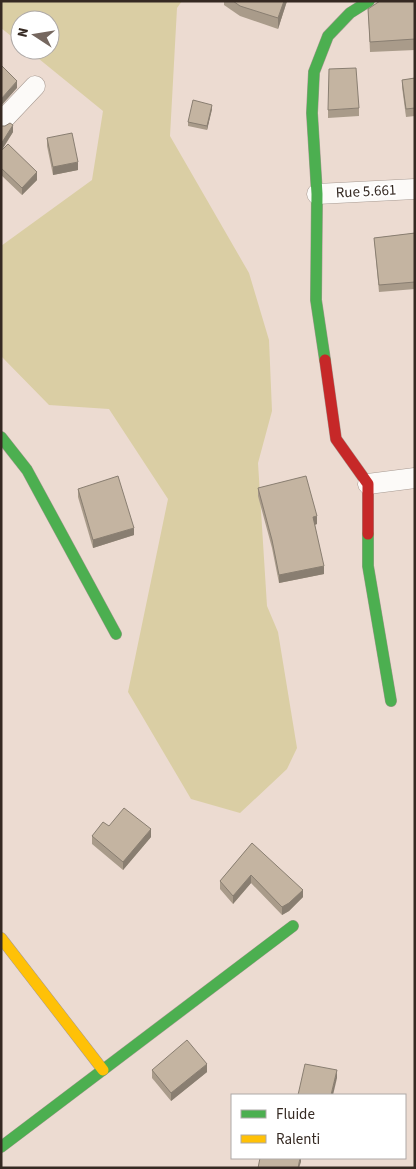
<svg xmlns="http://www.w3.org/2000/svg" width="416" height="1169" viewBox="0 0 416 1169" font-family="'Source Sans 3',sans-serif">
	<style>
		.green { fill: #dacea4 }
		.lines { fill: none; stroke-linecap: round; stroke-linejoin: round }
		.street-casing { stroke: #a79a92; stroke-width: 21 }
		.fast-casing { stroke: #a79a92; stroke-width: 12 }
		.slow-casing { stroke: #a79a92; stroke-width: 12 }
		.jam-casing { stroke: #a79a92; stroke-width: 12 }
		.street { stroke: #fcfaf8; stroke-width: 20 }
		.fast { stroke: #4caf50; stroke-width: 11 }
		.slow { stroke: #ffc107; stroke-width: 11 }
		.jam { stroke: #c62828; stroke-width: 11 }
		.wall { fill: #a99b8a }
		.shaded-wall { fill: #897e71 }
		.building { fill: #c4b4a1; stroke: #897e71 }
		.labels { text-anchor: middle; stroke-width: 4; stroke-linejoin: round; paint-order: stroke }
		.street-label { font-size: 15px; fill: #352922; stroke: #fff }
	</style>
	<rect width="100%" height="100%" fill="#ecdbd1"/>
	<!-- green -->
	<polygon class="green" points="1,1 182,1 177,8 170,136 249,273 269,340 272,411 258,463 267,606 278,632 297,748 287,769 240,813 191,799 128,692 168,499 109,409 49,405 1,356 1,246 92,180 103,111 28,50 50,50 50,20 20,20 20,43 1,28"/>
	<g class="lines">
		<!-- street casing -->
		<g class="street-casing">
			<g id="street">
				<polyline points="1,122 35,86"/>
				<polyline points="317,194 415,189"/>
				<polyline points="368,484 415,478"/>
			</g>
		</g>
		<!-- fast casing -->
		<g class="fast-casing">
			<g id="fast">
				<polyline points="325,360 316,300 317,194 312,113 314,72 328,36 350,13 369,1"/>
				<polyline points="1,437 27,470 116,634"/>
				<polyline points="368,534 368,566 391,701"/>
				<polyline points="1,1147 293,926"/>
			</g>
		</g>
		<!-- slow casing -->
		<g class="slow-casing">
			<polyline id="slow" points="1,938 103,1070"/>
		</g>
		<!-- jam casing -->
		<g class="jam-casing">
			<polyline id="jam" points="325,360 336,439 368,484 368,534"/>
		</g>
		<!-- street -->
		<use href="#street" class="street"/>
		<!-- fast -->
		<use href="#fast" class="fast"/>
		<!-- slow -->
		<use href="#slow" class="slow"/>
		<!-- jam -->
		<use href="#jam" class="jam"/>
	</g>
	<!-- wall -->
	<g class="wall">
		<polygon points="224,1 287,1 278,29 240,16 224,5"/>
		<polygon points="415,1 415,50 370,52 368,9"/>
		<polygon points="415,78 415,116 406,117 402,87 402,80"/>
		<polygon points="359,108 359,116 328,118 328,110"/>
		<polygon points="212,109 207,130 188,126 188,122"/>
		<polygon points="1,126 13,132 2,150 37,180 22,195 1,175"/>
		<polygon points="47,138 78,170 53,175 47,146"/>
		<polygon points="415,233 415,289 379,292 374,238"/>
		<polygon points="258,488 317,524 315,525 324,574 279,583 272,548 258,496"/>
		<polygon points="78,489 134,535 93,548 78,497"/>
		<polygon points="109,826 151,837 123,870 92,844 92,836"/>
		<polygon points="252,843 303,897 289,911 282,915 251,883 233,904 220,889 220,881"/>
		<polygon points="152,1070 207,1072 171,1101 152,1078"/>
	</g>
	<!-- shaded-wall -->
	<g class="shaded-wall">
		<polygon points="284,1 287,1 278,29 278,18"/>
		<polygon points="17,81 17,88 1,106 1,99"/>
		<polygon points="212,105 212,109 207,130 207,126"/>
		<polygon points="13,125 13,132 1,151 1,144"/>
		<polygon points="78,162 78,170 53,175 53,167"/>
		<polygon points="37,172 37,180 22,195 22,188"/>
		<polygon points="317,516 317,524 313,525 313,517"/>
		<polygon points="134,528 134,535 93,548 93,540"/>
		<polygon points="324,566 324,574 279,583 279,575"/>
		<polygon points="151,829 151,837 123,870 123,862"/>
		<polygon points="251,875 251,883 233,904 233,896"/>
		<polygon points="303,890 303,897 289,911 282,915 282,907"/>
		<polygon points="207,1064 207,1072 171,1101 171,1093"/>
		<polygon points="337,1070 337,1078 333,1095 331,1095"/>
		<polygon points="300,1158 301,1158 301,1162 299,1168 298,1168"/>
	</g>
	<!-- building -->
	<g class="building">
		<polygon points="233,1 284,1 278,18 240,6"/>
		<polygon points="380,1 415,1 415,39 370,42 368,9"/>
		<polygon points="2,66 17,81 1,99 1,67"/>
		<polygon points="356,68 359,108 328,110 329,69"/>
		<polygon points="415,78 415,108 406,109 402,80"/>
		<polygon points="193,100 212,105 207,126 188,122"/>
		<polygon points="10,123 13,125 1,144 1,126 5,126"/>
		<polygon points="72,133 78,162 53,167 47,138"/>
		<polygon points="8,144 37,172 22,188 1,168 1,151"/>
		<polygon points="415,233 415,282 379,285 374,238"/>
		<polygon points="118,476 134,528 93,540 78,489"/>
		<polygon points="306,476 317,516 313,517 324,566 279,575 272,540 258,488"/>
		<polygon points="124,808 151,829 123,862 92,836 103,822 109,826"/>
		<polygon points="252,843 303,890 289,903 282,907 251,875 233,896 220,881"/>
		<polygon points="187,1040 207,1064 171,1093 152,1070"/>
		<polygon points="305,1064 337,1070 331,1095 298,1095"/>
		<polygon points="260,1158 300,1158 298,1168 258,1168"/>
	</g>
	<g class="labels">
		<!-- street labels -->
		<g class="street-label">
			<text transform="translate(366 191) rotate(-3)" y="5">Rue 5.661</text>
		</g>
	</g>
	<!-- border -->
	<rect width="416" height="1169" fill="none" stroke="#352922" stroke-width="5"/>
	<!-- legend -->
	<rect x="231" y="1094" width="175" height="65" fill="#ffffff" stroke="#aea9a7"/>
	<rect x="241" y="1110" width="25" height="8" fill="#4caf50" stroke="#aea9a7"/>
	<text x="276" y="1119" font-size="15" fill="#352922">Fluide</text>
	<rect x="241" y="1135" width="25" height="8" fill="#ffc107" stroke="#aea9a7"/>
	<text x="276" y="1144" font-size="15" fill="#352922">Ralenti</text>
	<!-- north arrow -->
	<g transform="translate(35 35) rotate(282)"><circle r="24" fill="#ffffff" stroke="#aea9a7"/>
	<path d="M0-4L9 19L0 12L-9 19Z" fill="#75675f"/>
	<text y="-8" font-size="14" font-weight="bold" text-anchor="middle" fill="#352922">N</text>
	</g>
</svg>
